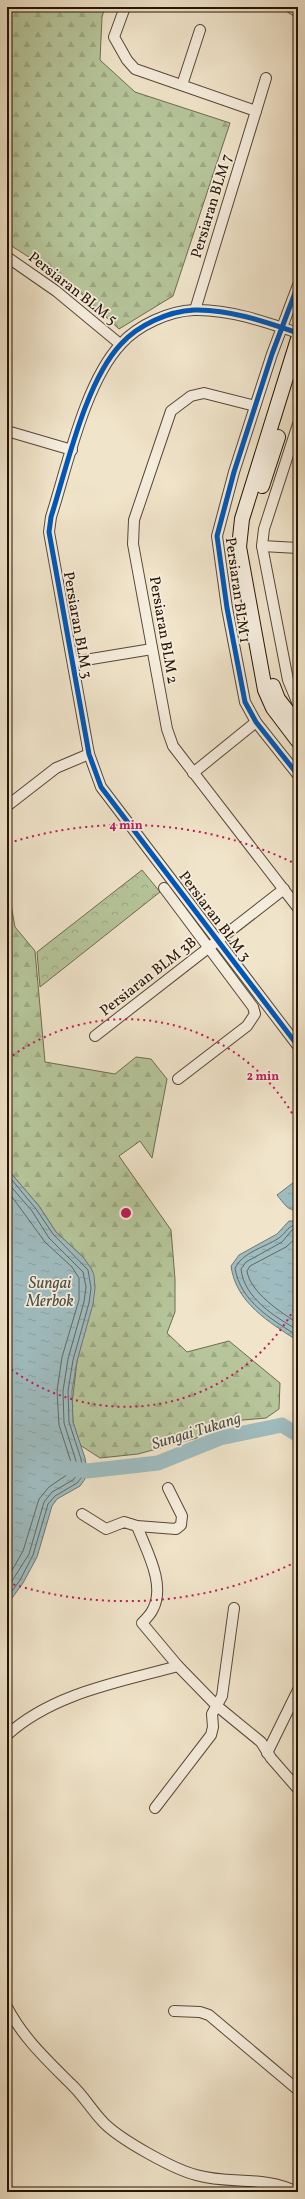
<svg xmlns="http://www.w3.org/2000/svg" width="305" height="2199" viewBox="0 0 305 2199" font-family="Vollkorn,serif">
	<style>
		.forest { fill: url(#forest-firs); stroke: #6e6c4e }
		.park { fill: url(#park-crowns); stroke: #6e6c4e }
		.water { fill: url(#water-ripples); stroke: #6e7874 }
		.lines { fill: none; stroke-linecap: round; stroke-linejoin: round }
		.shore { stroke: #626862; stroke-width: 1 }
		.river { stroke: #9fbcc0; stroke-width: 15 }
		.street-casing { stroke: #584735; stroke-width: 12 }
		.secondary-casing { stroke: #251303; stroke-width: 16 }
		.street { stroke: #f5eddd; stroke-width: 10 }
		.secondary { stroke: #f5eddd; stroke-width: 14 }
		.cycleway-casing { stroke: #f5eddd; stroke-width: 8 }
		.cycleway { stroke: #0057b8; stroke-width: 5 }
		.ring { fill: none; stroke: #c2185b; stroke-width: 2; stroke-dasharray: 2 4 }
		.labels { text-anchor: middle; stroke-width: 3.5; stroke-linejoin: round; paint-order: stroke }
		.street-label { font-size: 15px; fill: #251303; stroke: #f5eddd }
		.water-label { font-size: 16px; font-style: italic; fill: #504e45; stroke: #f5eddd }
		.centre { fill: #c2185b; stroke: #f5eddd; stroke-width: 2 }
		.ring-label { font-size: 12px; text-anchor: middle; font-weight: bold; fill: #c2185b; stroke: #f5eddd; stroke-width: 3.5; stroke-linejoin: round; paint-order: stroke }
	</style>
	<defs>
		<pattern id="forest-firs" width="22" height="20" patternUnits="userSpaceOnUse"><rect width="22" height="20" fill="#b6c59a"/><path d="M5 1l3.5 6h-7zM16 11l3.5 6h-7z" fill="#9ca883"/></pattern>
		<pattern id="park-crowns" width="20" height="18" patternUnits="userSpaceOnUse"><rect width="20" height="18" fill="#b6c59a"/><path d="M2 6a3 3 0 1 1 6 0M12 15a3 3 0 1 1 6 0" fill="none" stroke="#9ca883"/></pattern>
		<pattern id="water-ripples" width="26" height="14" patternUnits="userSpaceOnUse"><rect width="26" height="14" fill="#9fbcc0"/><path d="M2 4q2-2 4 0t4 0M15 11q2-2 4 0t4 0" fill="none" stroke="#89a1a3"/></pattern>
	</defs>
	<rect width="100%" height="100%" fill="#f0e4ca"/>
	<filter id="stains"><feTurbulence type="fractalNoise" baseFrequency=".005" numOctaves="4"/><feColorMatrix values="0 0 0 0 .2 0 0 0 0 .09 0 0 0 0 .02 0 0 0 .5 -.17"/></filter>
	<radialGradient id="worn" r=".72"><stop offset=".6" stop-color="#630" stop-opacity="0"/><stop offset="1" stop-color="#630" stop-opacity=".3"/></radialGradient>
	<!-- forest -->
	<g class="forest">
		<polygon points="7,7 105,7 102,17 100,60 135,92 230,123 173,296 119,329 72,285 7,243"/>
		<polygon points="7,882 15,927 35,951 45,1062 115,1074 136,1057 151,1059 167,1079 152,1158 140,1141 119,1156 171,1230 175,1279 175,1312 167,1333 187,1352 229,1341 280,1383 279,1409 266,1418 209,1423 197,1438 138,1454 100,1458 80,1445 73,1422 72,1404 77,1361 86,1325 83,1257 56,1232 39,1206 9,1171 7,1164"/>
	</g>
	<!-- park -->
	<polygon class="park" points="142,870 160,892 40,987 37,952"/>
	<!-- water -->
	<g class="water">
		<polygon points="7,1164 9,1171 39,1206 56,1232 83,1257 91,1268 94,1275 95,1288 93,1304 77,1361 72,1391 73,1422 85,1458 87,1471 85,1479 80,1486 57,1499 52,1506 37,1557 23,1583 7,1605"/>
		<path d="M298 1179V1210C288 1212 283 1202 277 1195Z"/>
		<path d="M298 1218V1341C269 1322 236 1303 231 1266L239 1255 277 1234 289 1221H297Z"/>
	</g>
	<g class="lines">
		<!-- shore -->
		<g class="shore">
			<polyline points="7,1174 36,1209 53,1234 88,1270 91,1288 89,1303 73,1360 68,1391 69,1422 81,1459 83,1470 82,1477 77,1483 55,1496 48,1504 33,1555 20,1580 7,1598"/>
			<polyline points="7,1182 32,1211 49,1238 83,1272 86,1287 84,1302 68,1359 63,1391 64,1423 76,1461 77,1475 73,1480 52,1492 44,1502 29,1554 7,1589"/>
			<polyline points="7,1190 45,1242 72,1267 79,1278 79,1300 62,1357 57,1391 59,1425 71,1462 71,1472 49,1487 39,1499 23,1551 7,1579"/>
			<path d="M298 1224C287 1226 287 1232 279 1238 264 1248 244 1251 235 1268 240 1301 272 1320 298 1336"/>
			<path d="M298 1229 292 1230 282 1242 246 1262 241 1269C244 1298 275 1317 298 1330"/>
			<path d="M298 1236 286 1247 250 1266 247 1271C250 1292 281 1313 298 1323"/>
		</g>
		<!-- river -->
		<polyline class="river" points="67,1468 87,1471 158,1463 220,1438 282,1425 298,1435"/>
		<!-- street casing -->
		<g class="street-casing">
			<g id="street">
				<polyline points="125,7 114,37 127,60 135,69 256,111 195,310"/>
				<polyline points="290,7 298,12"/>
				<polyline points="182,85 200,30"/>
				<polyline points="256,111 266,78"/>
				<polyline points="7,257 56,291 120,344"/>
				<polyline points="298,285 272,354 234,472 217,536 227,608 245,702 256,722 298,775"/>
				<path d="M298 333C266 322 229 309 194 310 169 311 138 325 121 344 85 382 67 467 51 517L49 532 89 754 101 787 298 1046"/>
				<polyline points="255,406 204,393 191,396 171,411 134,520 133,544 167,729 173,746 298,908"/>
				<polyline points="298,424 264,529 262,546 288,680 298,704"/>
				<polyline points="7,431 72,450"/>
				<polyline points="262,546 298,548"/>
				<polyline points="73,662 152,649"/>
				<polyline points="193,773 256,722"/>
				<polyline points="7,806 56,768 89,754"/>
				<polyline points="164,888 253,1007 255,1014 247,1026 178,1079"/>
				<polyline points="95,1036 284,889"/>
				<polyline points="82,1514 106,1529 124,1522 137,1526 176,1529 181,1525 182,1516 168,1488"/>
				<path d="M137 1526C146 1550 166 1584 153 1609 151 1614 146 1619 142 1623L178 1666 217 1706 261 1742 271 1758 298 1789"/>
				<path d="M7 1735C53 1693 120 1682 178 1666"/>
				<polyline points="267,1753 298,1690"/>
				<polyline points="155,1808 211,1735 213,1727 212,1714 222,1696 234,1608"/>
				<path d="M7 2007C23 2038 47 2060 71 2084 84 2096 92 2111 104 2123 121 2140 173 2169 196 2175 231 2185 263 2175 297 2192"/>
				<polyline points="174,2011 200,2012 209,2015 298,2090"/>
			</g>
		</g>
		<!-- secondary casing -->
		<g class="secondary-casing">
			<g id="secondary">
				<polyline points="298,339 242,519 239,547 265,690 273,708 298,741"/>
				<polyline points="262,486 278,437"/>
				<polyline points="273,686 278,699 298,725"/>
			</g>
		</g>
		<!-- street -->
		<use href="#street" class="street"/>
		<!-- secondary -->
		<use href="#secondary" class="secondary"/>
		<!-- cycleway casing -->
		<g class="cycleway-casing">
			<g id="cycleway">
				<polyline points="298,285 272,354 234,472 217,536 227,608 245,702 256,722 298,775"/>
				<path d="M298 333C266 322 229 309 194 310 169 311 138 325 121 344 85 382 67 467 51 517L49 532 89 754 101 787 298 1046"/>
			</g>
		</g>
		<!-- cycleway -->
		<use href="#cycleway" class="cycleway"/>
	</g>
	<!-- distance rings -->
	<g class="ring">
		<path d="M297 1304A194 194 0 0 1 8 1367M8 1059A194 194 0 0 1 297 1122"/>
		<path d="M296 1562A388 388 0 0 1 9 1583M9 843A388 388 0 0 1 296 864"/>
	</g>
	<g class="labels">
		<!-- street labels -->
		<g class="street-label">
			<text transform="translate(211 206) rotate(-73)" y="5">Persiaran BLM 7</text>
			<text transform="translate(73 288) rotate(38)" y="5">Persiaran BLM 5</text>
			<text transform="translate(238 590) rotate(82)" y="5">Persiaran BLM 1</text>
			<text transform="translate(78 625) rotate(80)" y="5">Persiaran BLM 3</text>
			<text transform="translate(164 630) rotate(80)" y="5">Persiaran BLM 2</text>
			<text transform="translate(215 916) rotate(53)" y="5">Persiaran BLM 3</text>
			<text transform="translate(148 976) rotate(-38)" y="5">Persiaran BLM 3B</text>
		</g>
		<!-- water labels -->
		<g class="water-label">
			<text x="50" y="1288">Sungai<tspan x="50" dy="18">Merbok</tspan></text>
			<text transform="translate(196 1430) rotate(-17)" y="6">Sungai Tukang</text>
		</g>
	</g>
	<circle cx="126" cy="1213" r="6" class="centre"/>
	<g class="ring-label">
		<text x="126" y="829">4 min</text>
		<text x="263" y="1080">2 min</text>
	</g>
	<!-- margin -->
	<rect width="305" height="2199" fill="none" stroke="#f0e4ca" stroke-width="24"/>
	<rect x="8" y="8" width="289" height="2183" fill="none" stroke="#251303" stroke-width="2"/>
	<rect x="12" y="12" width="281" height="2175" fill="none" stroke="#251303"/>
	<rect width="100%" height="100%" filter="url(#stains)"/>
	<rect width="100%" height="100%" fill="url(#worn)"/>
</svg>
